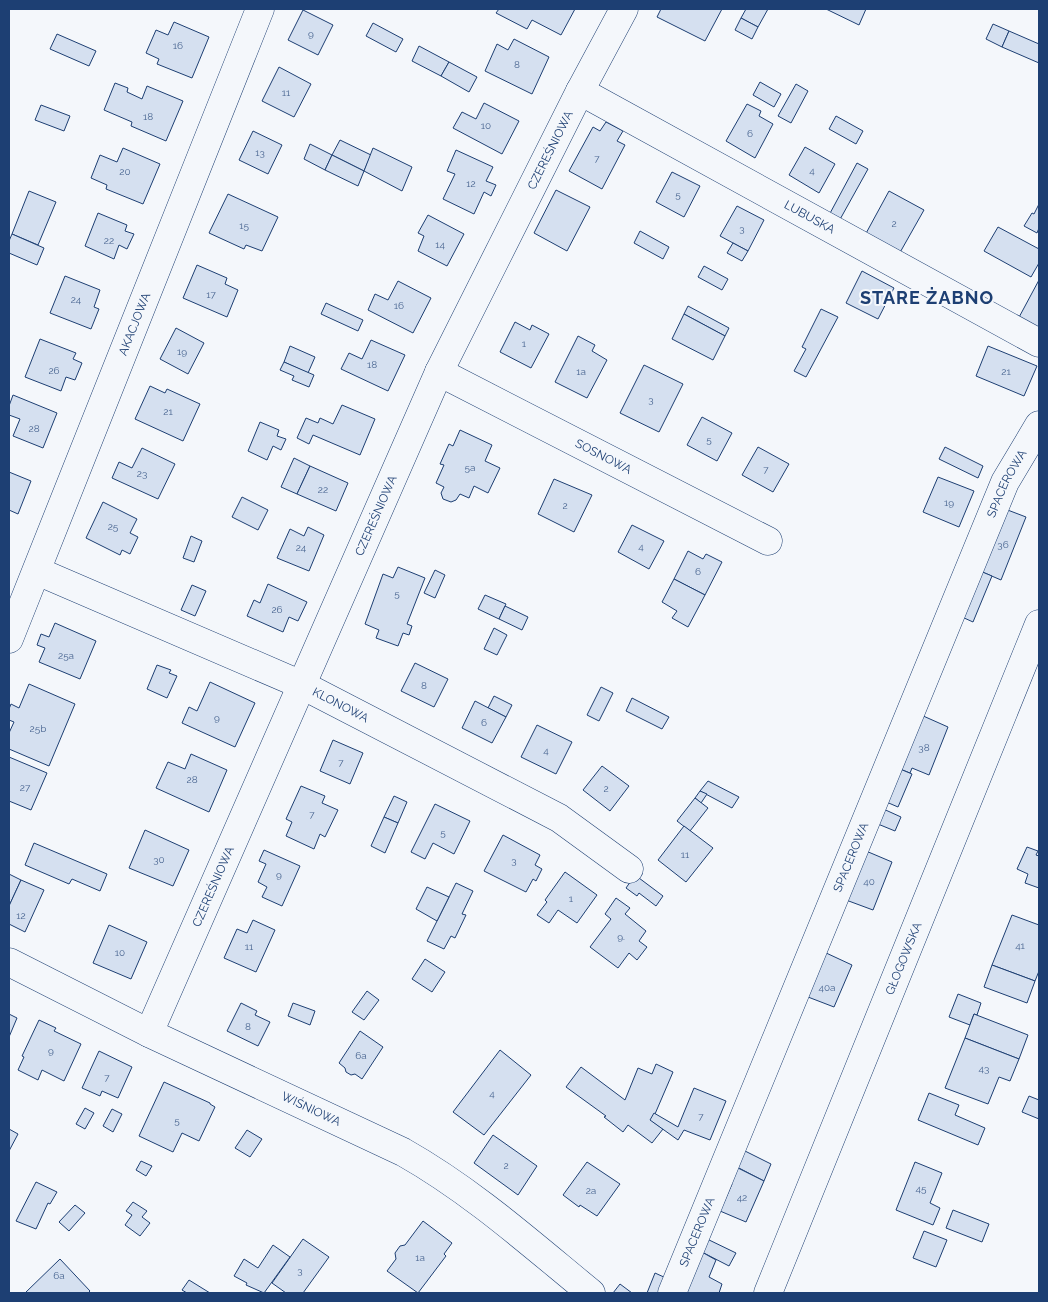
<svg xmlns="http://www.w3.org/2000/svg" width="1048" height="1302" viewBox="0 0 1048 1302" font-family="Raleway,sans-serif">
	<style>
		.building { fill: #d5e0f0; stroke: #1d3f73 }
		.lines { fill: none; stroke-linecap: round; stroke-linejoin: round }
		.minor-casing { stroke: #1d3f73; stroke-width: 29 }
		.minor { stroke: #f4f7fb; stroke-width: 28 }
		.labels { text-anchor: middle; stroke-width: 4; stroke-linejoin: round; paint-order: stroke }
		.number-label { font-size: 10px; fill: #4b6792 }
		.street-label { font-size: 12px; fill: #1d3f73; stroke: #f4f7fb }
		.district-label { font-size: 18px; font-weight: bold; letter-spacing: 1px; fill: #1d3f73; stroke: #f4f7fb }
	</style>
	<rect width="100%" height="100%" fill="#f4f7fb"/>
	<!-- building -->
	<g class="building">
		<polygon points="499,9 575,9 561,35 532,20 527,29 496,13"/>
		<polygon points="661,9 722,9 705,41 657,17"/>
		<polygon points="746,9 768,9 758,27 741,18"/>
		<polygon points="826,9 866,9 859,25"/>
		<polygon points="303,10 333,25 318,55 288,40"/>
		<polygon points="741,18 758,27 752,39 735,30"/>
		<polygon points="174,22 209,37 192,78 157,64 159,59 146,53 156,30 168,35"/>
		<polygon points="373,23 403,39 396,52 366,36"/>
		<polygon points="993,24 1009,31 1002,47 986,39"/>
		<polygon points="1009,31 1039,44 1039,63 1002,47"/>
		<polygon points="57,34 96,51 89,66 50,49"/>
		<polygon points="514,39 549,57 532,94 485,71 497,44 508,50"/>
		<polygon points="419,46 449,62 441,76 412,61"/>
		<polygon points="449,62 477,77 469,92 441,76"/>
		<polygon points="279,67 311,84 294,117 262,101"/>
		<polygon points="760,82 781,94 774,107 753,95"/>
		<polygon points="115,83 128,88 127,92 142,99 147,86 183,101 166,141 131,126 132,122 104,110"/>
		<polygon points="796,84 808,91 791,123 778,116"/>
		<polygon points="484,103 519,121 502,154 453,128 462,112 476,119"/>
		<polygon points="747,104 761,111 759,116 773,124 755,158 726,141"/>
		<polygon points="41,105 70,116 64,131 35,120"/>
		<polygon points="836,116 863,131 856,144 829,129"/>
		<polygon points="606,122 623,131 617,141 625,145 602,189 569,171 593,127 600,131"/>
		<polygon points="253,131 282,145 268,174 239,160"/>
		<polygon points="340,140 371,155 364,171 332,155"/>
		<polygon points="310,144 332,155 325,170 304,159"/>
		<polygon points="805,147 835,164 819,193 789,175"/>
		<polygon points="123,148 160,164 143,204 106,189 107,185 91,178 100,155 117,162"/>
		<polygon points="373,148 412,167 402,191 364,171"/>
		<polygon points="456,150 493,167 486,181 496,185 491,196 484,192 474,214 443,199 455,174 447,171"/>
		<polygon points="332,155 364,171 358,186 325,170"/>
		<polygon points="857,163 868,169 838,223 828,217"/>
		<polygon points="672,172 700,186 684,217 656,202"/>
		<polygon points="556,190 590,207 567,251 534,233"/>
		<polygon points="29,191 56,202 38,245 12,234"/>
		<polygon points="889,191 924,210 898,256 864,237"/>
		<polygon points="228,194 278,217 262,251 246,245 244,249 209,233"/>
		<polygon points="1039,204 1039,228 1037,233 1024,226 1032,213 1034,214"/>
		<polygon points="737,206 764,220 748,251 720,236"/>
		<polygon points="98,213 127,225 125,231 134,234 127,249 119,245 114,259 85,246"/>
		<polygon points="428,215 464,234 447,266 418,251 424,236 418,233"/>
		<polygon points="998,227 1039,249 1039,263 1031,277 984,251"/>
		<polygon points="640,231 669,247 663,259 634,243"/>
		<polygon points="12,234 44,248 37,265 9,253 9,241"/>
		<polygon points="733,243 748,251 742,261 727,253"/>
		<polygon points="197,265 227,278 225,284 238,290 227,317 183,298"/>
		<polygon points="704,266 728,279 722,290 698,277"/>
		<polygon points="862,271 894,288 878,319 846,303"/>
		<polygon points="65,276 100,290 94,307 99,309 91,329 50,313"/>
		<polygon points="1039,280 1039,334 1017,321"/>
		<polygon points="398,281 431,298 413,333 368,310 375,294 388,300"/>
		<polygon points="326,303 363,320 358,331 321,314"/>
		<polygon points="688,306 729,328 725,336 684,314"/>
		<polygon points="821,309 838,317 806,377 794,371 806,349 802,347"/>
		<polygon points="684,314 725,336 713,360 672,339"/>
		<polygon points="515,322 530,330 532,325 549,334 531,368 500,352"/>
		<polygon points="176,328 204,343 188,374 160,359"/>
		<polygon points="578,336 595,345 592,351 607,360 587,398 555,382"/>
		<polygon points="40,339 76,353 73,359 82,363 75,380 66,377 61,391 25,377"/>
		<polygon points="371,340 405,355 388,391 341,369 349,353 362,359"/>
		<polygon points="290,346 315,357 308,373 284,362"/>
		<polygon points="988,346 1037,366 1024,396 976,376"/>
		<polygon points="284,362 314,375 309,387 292,380 294,376 280,370"/>
		<polygon points="644,365 683,384 659,432 620,413"/>
		<polygon points="150,386 165,393 167,389 200,404 183,441 135,419"/>
		<polygon points="13,395 57,413 43,448 13,436 20,419 9,415 9,406"/>
		<polygon points="342,405 375,419 360,455 313,435 309,444 297,438 306,418 318,423 320,418 333,424"/>
		<polygon points="702,417 732,433 717,461 687,445"/>
		<polygon points="260,422 279,430 277,436 286,439 281,450 273,446 267,460 248,451"/>
		<polygon points="460,430 492,445 485,461 500,468 488,493 474,486 469,498 460,494 456,500 451,502 443,499 441,493 444,487 436,483 444,465 440,464 449,444 453,446"/>
		<polygon points="758,447 789,464 773,492 742,475"/>
		<polygon points="945,447 983,466 978,478 939,459"/>
		<polygon points="142,448 175,464 158,499 112,478 119,462 132,468"/>
		<polygon points="294,458 310,466 297,494 281,487"/>
		<polygon points="310,466 348,483 336,511 297,494"/>
		<polygon points="9,472 31,481 18,514 9,510"/>
		<polygon points="938,477 974,491 959,527 923,512"/>
		<polygon points="554,479 592,495 574,532 538,514"/>
		<polygon points="242,497 268,510 258,530 232,517"/>
		<polygon points="103,502 137,519 130,533 138,537 130,554 122,550 120,555 86,538"/>
		<polygon points="1005,509 1026,517 1001,580 980,571"/>
		<polygon points="632,525 664,541 649,569 618,552"/>
		<polygon points="308,527 324,535 309,571 277,558 290,529 304,536"/>
		<polygon points="191,536 202,541 194,562 183,558"/>
		<polygon points="688,551 703,559 706,554 722,562 705,595 674,579"/>
		<polygon points="398,567 425,578 407,624 412,626 409,635 403,633 398,646 376,638 379,630 365,624 383,574 393,578"/>
		<polygon points="435,570 445,575 435,598 424,593"/>
		<polygon points="980,571 992,576 973,622 962,617"/>
		<polygon points="674,579 705,595 688,627 672,618 677,611 662,602"/>
		<polygon points="268,584 307,602 298,621 289,617 283,632 247,616 254,600 260,603"/>
		<polygon points="192,585 206,591 195,616 181,610"/>
		<polygon points="485,595 506,604 499,619 478,609"/>
		<polygon points="505,606 528,617 522,630 499,619"/>
		<polygon points="55,623 96,641 80,679 39,662 45,648 37,645 41,634 49,637"/>
		<polygon points="494,628 507,635 497,655 484,649"/>
		<polygon points="415,663 448,679 434,707 401,691"/>
		<polygon points="157,665 171,670 169,673 177,676 167,698 147,689"/>
		<polygon points="210,682 255,703 235,747 182,723 189,707 197,711"/>
		<polygon points="29,684 75,704 49,766 9,749 9,733 14,722 9,720 9,709 11,704 19,708"/>
		<polygon points="601,687 613,693 599,721 587,715"/>
		<polygon points="494,696 512,705 506,717 488,708"/>
		<polygon points="632,698 669,717 662,729 626,711"/>
		<polygon points="475,701 506,717 492,743 462,728"/>
		<polygon points="921,715 948,727 929,775 912,768 910,773 900,769"/>
		<polygon points="537,725 572,742 556,774 521,757"/>
		<polygon points="333,740 363,753 350,784 320,771"/>
		<polygon points="191,754 227,770 209,812 156,788 168,762 185,769"/>
		<polygon points="9,757 47,773 31,810 9,801"/>
		<polygon points="602,766 629,786 610,811 583,790"/>
		<polygon points="900,769 912,774 898,807 884,801"/>
		<polygon points="708,781 739,797 732,808 700,791"/>
		<polygon points="301,786 325,796 322,803 338,810 325,837 320,834 314,849 286,836 292,822 286,819"/>
		<polygon points="700,791 707,794 701,803 695,798"/>
		<polygon points="394,796 407,802 398,823 384,817"/>
		<polygon points="695,798 708,808 690,831 677,821"/>
		<polygon points="435,804 470,821 454,854 433,843 425,859 411,852"/>
		<polygon points="879,807 901,817 895,831 873,822"/>
		<polygon points="384,817 398,823 385,853 371,846"/>
		<polygon points="684,826 713,848 686,882 658,860"/>
		<polygon points="145,830 189,850 173,886 129,868"/>
		<polygon points="503,835 540,855 535,865 542,869 536,881 533,879 526,892 484,871"/>
		<polygon points="34,843 107,874 100,891 72,879 69,884 25,865"/>
		<polygon points="1027,847 1038,851 1036,855 1039,856 1039,888 1025,883 1028,874 1017,869"/>
		<polygon points="264,850 300,866 282,906 262,897 267,887 258,882 266,864 259,861"/>
		<polygon points="866,851 892,862 873,910 846,900"/>
		<polygon points="565,872 597,895 577,923 558,910 549,923 537,915 547,902 545,900"/>
		<polygon points="9,874 21,880 9,906"/>
		<polygon points="635,875 663,896 656,906 639,893 637,896 626,888"/>
		<polygon points="21,880 44,890 25,932 9,924 9,906"/>
		<polygon points="456,883 473,891 462,914 466,915 455,938 451,936 444,949 427,941"/>
		<polygon points="427,887 449,897 437,921 416,909"/>
		<polygon points="616,898 630,908 625,914 646,931 639,941 647,947 637,960 629,953 618,968 590,947 611,919 605,914"/>
		<polygon points="1012,915 1039,925 1039,971 1035,981 992,965"/>
		<polygon points="253,920 275,930 256,972 224,958 237,929 247,933"/>
		<polygon points="109,925 147,942 131,979 93,963"/>
		<polygon points="824,952 852,965 834,1007 808,997"/>
		<polygon points="425,959 445,972 432,992 412,979"/>
		<polygon points="992,965 1035,981 1027,1003 984,987"/>
		<polygon points="367,991 379,1000 364,1020 352,1012"/>
		<polygon points="958,994 981,1003 977,1015 974,1014 970,1025 949,1017"/>
		<polygon points="241,1003 257,1011 255,1015 270,1022 258,1046 227,1031"/>
		<polygon points="293,1003 315,1011 310,1025 288,1016"/>
		<polygon points="9,1014 17,1018 9,1037"/>
		<polygon points="974,1014 1028,1035 1019,1059 965,1038"/>
		<polygon points="39,1020 56,1028 54,1031 81,1044 64,1081 42,1070 38,1080 18,1070 24,1057 22,1056"/>
		<polygon points="360,1031 383,1047 362,1079 355,1074 351,1075 346,1072 345,1068 339,1063"/>
		<polygon points="965,1038 1019,1059 1010,1081 999,1077 988,1104 945,1088"/>
		<polygon points="500,1050 531,1075 484,1135 453,1112"/>
		<polygon points="99,1051 132,1067 118,1098 102,1091 100,1096 82,1088"/>
		<polygon points="656,1064 673,1072 652,1121 663,1129 652,1143 628,1125 623,1132 604,1117 606,1116 566,1087 581,1067 625,1100 638,1068 652,1074"/>
		<polygon points="164,1082 210,1103 210,1104 215,1107 199,1141 182,1133 173,1152 139,1136"/>
		<polygon points="694,1088 726,1101 710,1140 684,1130 678,1140 650,1120 654,1113 678,1127"/>
		<polygon points="929,1093 959,1105 955,1115 985,1128 978,1145 918,1120"/>
		<polygon points="1029,1096 1039,1100 1039,1119 1022,1112"/>
		<polygon points="85,1108 94,1113 85,1129 76,1124"/>
		<polygon points="112,1109 122,1114 113,1132 103,1126"/>
		<polygon points="9,1129 18,1134 9,1151"/>
		<polygon points="247,1130 262,1139 250,1157 235,1148"/>
		<polygon points="493,1135 537,1166 518,1195 474,1163"/>
		<polygon points="741,1149 771,1164 764,1181 735,1166"/>
		<polygon points="141,1161 152,1166 146,1176 136,1170"/>
		<polygon points="587,1162 620,1184 597,1216 580,1205 579,1207 563,1195"/>
		<polygon points="915,1162 942,1173 930,1203 940,1208 933,1225 896,1210"/>
		<polygon points="736,1167 764,1181 746,1222 720,1211 732,1184 729,1182"/>
		<polygon points="36,1182 57,1192 50,1204 48,1203 36,1229 16,1221"/>
		<polygon points="133,1202 147,1211 142,1217 150,1223 140,1236 125,1225 132,1215 126,1211"/>
		<polygon points="75,1205 85,1213 69,1231 59,1222"/>
		<polygon points="953,1210 989,1224 982,1242 946,1228"/>
		<polygon points="423,1221 452,1243 444,1254 446,1256 418,1293 387,1271 396,1259 395,1253 400,1246 405,1245"/>
		<polygon points="924,1231 947,1240 936,1267 913,1258"/>
		<polygon points="705,1238 736,1253 729,1266 698,1250"/>
		<polygon points="303,1239 329,1257 303,1293 286,1293 272,1283"/>
		<polygon points="273,1245 290,1257 264,1293 246,1285 247,1283 234,1276 244,1259 258,1268"/>
		<polygon points="700,1251 716,1260 709,1277 722,1284 719,1293 684,1293"/>
		<polygon points="60,1259 90,1291 88,1293 25,1293"/>
		<polygon points="655,1273 666,1278 660,1293 647,1293"/>
		<polygon points="189,1280 210,1293 187,1293 182,1290"/>
		<polygon points="620,1284 632,1293 613,1293"/>
	</g>
	<g class="lines">
		<!-- minor casing -->
		<g class="minor-casing">
			<g id="minor">
				<path id="s1" d="M580 91 1039 343"/>
				<path id="s2" d="M439 372 768 541"/>
				<path id="s3" d="M37 571 302 685 559 818 629 869"/>
				<path id="s4" d="M9 639 260 9"/>
				<path id="s5" d="M9 962 149 1033 403 1152C472 1191 530 1243 591 1293"/>
				<path id="s6" d="M149 1033 439 372 580 91 624 9"/>
				<path id="s7" d="M672 1293 1005 482 1039 425"/>
				<path id="s8" d="M768 1293 1039 624"/>
			</g>
		</g>
		<!-- minor -->
		<use href="#minor" class="minor"/>
	</g>
	<g class="labels">
		<!-- number labels -->
		<g class="number-label">
			<text x="311" y="37">9</text>
			<text x="178" y="49">16</text>
			<text x="517" y="68">8</text>
			<text x="286" y="96">11</text>
			<text x="148" y="120">18</text>
			<text x="486" y="129">10</text>
			<text x="750" y="137">6</text>
			<text x="260" y="156">13</text>
			<text x="597" y="162">7</text>
			<text x="812" y="174">4</text>
			<text x="125" y="175">20</text>
			<text x="471" y="187">12</text>
			<text x="678" y="198">5</text>
			<text x="894" y="227">2</text>
			<text x="244" y="229">15</text>
			<text x="742" y="232">3</text>
			<text x="109" y="244">22</text>
			<text x="440" y="248">14</text>
			<text x="211" y="298">17</text>
			<text x="76" y="303">24</text>
			<text x="399" y="309">16</text>
			<text x="524" y="347">1</text>
			<text x="182" y="355">19</text>
			<text x="372" y="368">18</text>
			<text x="54" y="374">26</text>
			<text x="581" y="375">1a</text>
			<text x="1006" y="375">21</text>
			<text x="651" y="403">3</text>
			<text x="168" y="415">21</text>
			<text x="34" y="432">28</text>
			<text x="709" y="443">5</text>
			<text x="470" y="471">5a</text>
			<text x="766" y="473">7</text>
			<text x="142" y="477">23</text>
			<text x="323" y="493">22</text>
			<text x="949" y="506">19</text>
			<text x="565" y="509">2</text>
			<text x="113" y="530">25</text>
			<text x="1003" y="548">36</text>
			<text x="641" y="550">4</text>
			<text x="301" y="551">24</text>
			<text x="698" y="575">6</text>
			<text x="397" y="597">5</text>
			<text x="277" y="613">26</text>
			<text x="66" y="659">25a</text>
			<text x="424" y="689">8</text>
			<text x="217" y="721">9</text>
			<text x="484" y="726">6</text>
			<text x="38" y="732">25b</text>
			<text x="924" y="751">38</text>
			<text x="546" y="754">4</text>
			<text x="341" y="766">7</text>
			<text x="192" y="783">28</text>
			<text x="25" y="791">27</text>
			<text x="606" y="792">2</text>
			<text x="312" y="818">7</text>
			<text x="443" y="836">5</text>
			<text x="685" y="858">11</text>
			<text x="159" y="863">30</text>
			<text x="514" y="864">3</text>
			<text x="279" y="878">9</text>
			<text x="869" y="885">40</text>
			<text x="571" y="902">1</text>
			<text x="21" y="919">12</text>
			<text x="621" y="940">9.</text>
			<text x="1020" y="949">41</text>
			<text x="249" y="950">11</text>
			<text x="120" y="956">10</text>
			<text x="827" y="991">40a</text>
			<text x="248" y="1030">8</text>
			<text x="51" y="1054">9</text>
			<text x="361" y="1059">6a</text>
			<text x="984" y="1072">43</text>
			<text x="107" y="1081">7</text>
			<text x="492" y="1097">4</text>
			<text x="701" y="1120">7</text>
			<text x="177" y="1124">5</text>
			<text x="506" y="1169">2</text>
			<text x="921" y="1192">45</text>
			<text x="591" y="1194">2a</text>
			<text x="742" y="1201">42</text>
			<text x="420" y="1261">1a</text>
			<text x="300" y="1274">3</text>
			<text x="59" y="1279">6a</text>
		</g>
		<!-- street labels -->
		<g class="street-label">
			<text dy="4" stroke="none"><textPath href="#s6" startOffset="970">CZEREŚNIOWA</textPath></text>
			<text dy="4" stroke="none"><textPath href="#s1" startOffset="262">LUBUSKA</textPath></text>
			<text dy="4" stroke="none"><textPath href="#s4" startOffset="339">AKACJOWA</textPath></text>
			<text dy="4" stroke="none"><textPath href="#s2" startOffset="185">SOSNOWA</textPath></text>
			<text dy="4" stroke="none"><textPath href="#s7" startOffset="876">SPACEROWA</textPath></text>
			<text dy="4" stroke="none"><textPath href="#s6" startOffset="565">CZEREŚNIOWA</textPath></text>
			<text dy="4" stroke="none"><textPath href="#s3" startOffset="332">KLONOWA</textPath></text>
			<text dy="4" stroke="none"><textPath href="#s7" startOffset="471">SPACEROWA</textPath></text>
			<text dy="4" stroke="none"><textPath href="#s6" startOffset="160">CZEREŚNIOWA</textPath></text>
			<text dy="4" stroke="none"><textPath href="#s8" startOffset="361">GŁOGOWSKA</textPath></text>
			<text dy="4" stroke="none"><textPath href="#s5" startOffset="336">WIŚNIOWA</textPath></text>
			<text dy="4" stroke="none"><textPath href="#s7" startOffset="66">SPACEROWA</textPath></text>
		</g>
		<!-- district labels -->
		<g class="district-label">
			<text x="927" y="304">STARE ŻABNO</text>
		</g>
	</g>
	<!-- border -->
	<rect width="1048" height="1302" fill="none" stroke="#1d3f73" stroke-width="20"/>
</svg>
